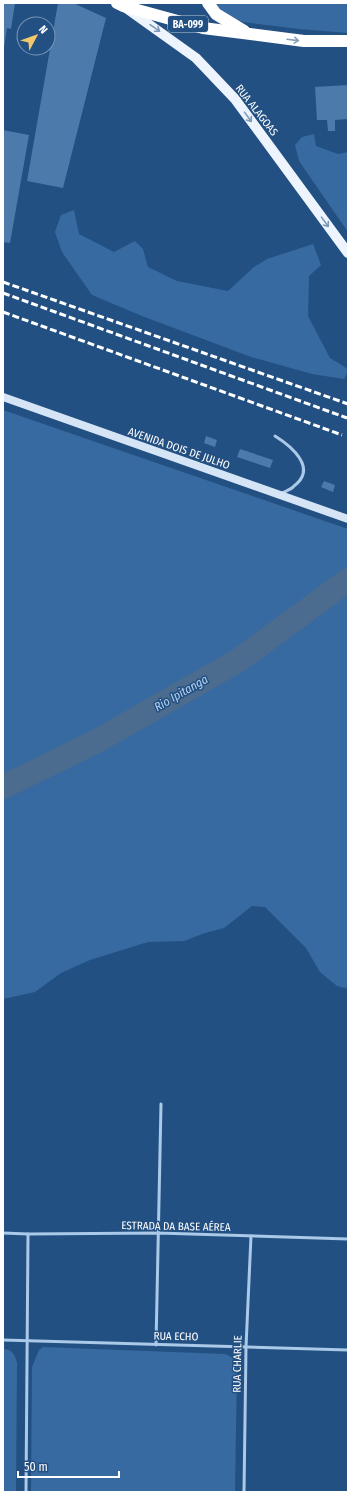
<svg xmlns="http://www.w3.org/2000/svg" width="351" height="1495" viewBox="0 0 351 1495" font-family="'Fira Sans Condensed',sans-serif">
	<style>
		.green { fill: #376aa0 }
		.lines { fill: none; stroke-linecap: round; stroke-linejoin: round }
		.river { stroke: #4b6b8f; stroke-width: 24 }
		.building { fill: #4b7aab }
		.lane { stroke: #abc9e8; stroke-width: 3 }
		.secondary { stroke: #d5e5f6; stroke-width: 8 }
		.primary { stroke: #edf4fd; stroke-width: 10 }
		.highway { stroke: #fff; stroke-width: 12 }
		.rail { stroke: #fff; stroke-width: 3; stroke-dasharray: 7 3; stroke-linecap: butt }
		.oneway { stroke: #7e9ab9 }
		.oneway2 { stroke: #869fba }
		.labels { text-anchor: middle; stroke-width: 3; stroke-linejoin: round; paint-order: stroke }
		.shield { fill: #235082; stroke: #bdcada; stroke-width: 1 }
		.shield-label { font-size: 10px; font-weight: bold; fill: #fff }
		.street-label { font-size: 11px; fill: #fff; stroke: #235082 }
		.water-label { font-size: 12px; font-style: italic; fill: #b6d2ef; stroke: #235082 }
	</style>
	<rect width="100%" height="100%" fill="#235082"/>
	<!-- green -->
	<g class="green">
		<polygon points="214,3 348,3 348,33 299,29 243,22 223,14"/>
		<polygon points="314,134 316,146 338,154 348,152 348,232 299,161 295,145 302,137"/>
		<polygon points="74,210 79,234 114,252 135,241 143,249 148,267 177,281 228,291 254,267 267,259 313,244 321,265 309,276 308,316 330,358 348,369 348,372 344,379 312,374 251,357 142,316 92,295 62,252 55,232 61,215"/>
		<polygon points="3,410 348,529 348,989 337,986 320,972 306,948 265,907 252,906 224,928 205,933 184,941 148,942 90,960 61,973 35,992 3,999"/>
		<path d="M43 1347 225 1354C232 1357 235 1359 237 1366L235 1492H31L32 1367 39 1350Z"/>
		<path d="M3 1349C12 1349 15 1355 17 1363L16 1492H3Z"/>
	</g>
	<g class="lines">
		<!-- river -->
		<polyline class="river" points="3,787 97,741 239,660 348,580"/>
	</g>
	<!-- building -->
	<g class="building">
		<polygon points="3,3 15,3 11,29 7,28 4,48"/>
		<polygon points="58,3 73,3 106,18 63,188 27,181"/>
		<polygon points="348,85 348,119 335,120 335,131 328,131 327,120 317,120 315,87"/>
		<polygon points="3,130 29,135 10,243 3,242"/>
		<polygon points="206,436 217,440 215,447 204,443"/>
		<polygon points="240,449 273,460 270,468 237,457"/>
		<polygon points="324,481 335,485 333,492 321,487"/>
	</g>
	<g class="lines">
		<!-- lane -->
		<g class="lane">
			<path d="M275 436C291 446 318 468 294 486 291 490 285 491 280 494"/>
			<polyline points="3,1233 28,1234 158,1233 348,1239"/>
			<polyline points="3,1340 348,1350"/>
			<polyline points="156,1345 161,1104"/>
			<polyline points="26,1492 28,1234"/>
			<polyline points="244,1492 246,1347 251,1236"/>
		</g>
		<!-- secondary -->
		<polyline class="secondary" points="3,397 348,519"/>
		<!-- primary -->
		<polyline class="primary" points="126,8 196,58 235,99 348,253"/>
		<!-- highway -->
		<g class="highway">
			<polyline points="117,3 123,6 203,28 304,41 348,41"/>
			<polyline points="208,3 216,14 244,31"/>
		</g>
		<!-- rail -->
		<g class="rail">
			<polyline points="3,282 348,404"/>
			<polyline points="3,293 347,418"/>
			<polyline points="3,312 342,435"/>
		</g>
	</g>
	<!-- one-way arrows -->
	<defs><path id="oneway-shaft" d="M-6 0H5M1.5-3L5.5 0L1.5 3" fill="none" stroke-width="1.6" stroke-linecap="round" stroke-linejoin="round"/></defs>
	<g class="oneway">
		<use href="#oneway-shaft" transform="translate(155 28) rotate(35)"/>
		<use href="#oneway-shaft" transform="translate(248 117) rotate(54)"/>
		<use href="#oneway-shaft" transform="translate(325 222) rotate(54)"/>
	</g>
	<use class="oneway2" href="#oneway-shaft" transform="translate(293 40) rotate(7)"/>
	<g class="labels">
		<!-- shield labels -->
		<rect class="shield" x="168" y="16" width="40" height="16" rx="3"/>
		<g class="shield-label">
			<text x="188" y="28">BA-099</text>
		</g>
		<!-- street labels -->
		<g class="street-label">
			<text transform="translate(257 110) rotate(52)" y="4">RUA ALAGOAS</text>
			<text transform="translate(179 448) rotate(19)" y="4">AVENIDA DOIS DE JULHO</text>
			<text transform="translate(176 1226) rotate(1)" y="4">ESTRADA DA BASE AÉREA</text>
			<text transform="translate(176 1336) rotate(1)" y="4">RUA ECHO</text>
			<text transform="translate(237 1364) rotate(-89)" y="4">RUA CHARLIE</text>
		</g>
		<!-- water labels -->
		<g class="water-label">
			<text transform="translate(181 693) rotate(-30)" y="4">Rio Ipitanga</text>
		</g>
	</g>
	<!-- border -->
	<rect width="351" height="1495" fill="none" stroke="#ffffff" stroke-width="8"/>
	<!-- north arrow -->
	<g transform="translate(36 36) rotate(49)"><circle r="19" fill="#235082" stroke="#7b96b4"/>
	<path d="M0-3L7 15L0 10L-7 15Z" fill="#f3c76e"/>
	<text y="-6" font-size="11" font-weight="bold" text-anchor="middle" fill="#ffffff">N</text>
	</g>
	<!-- scale -->
	<path d="M18 1471v6h101v-6" fill="none" stroke="#ffffff" stroke-width="2"/>
	<text x="24" y="1471" font-size="12" fill="#ffffff" stroke="#235082" stroke-width="3" paint-order="stroke">50 m</text>
</svg>
